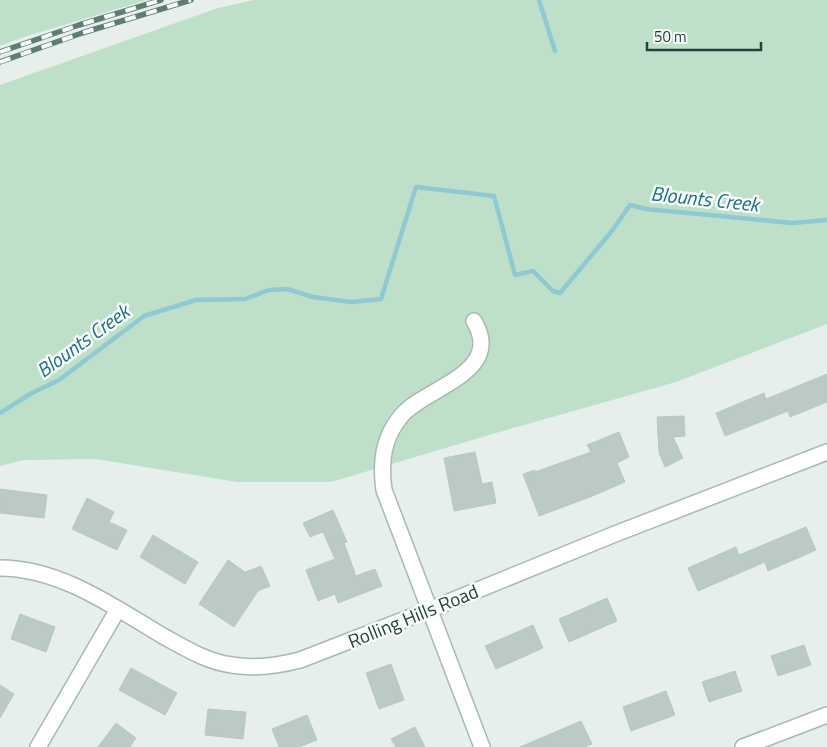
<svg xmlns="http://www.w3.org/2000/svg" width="827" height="747" viewBox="0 0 827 747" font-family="'Titillium Web',sans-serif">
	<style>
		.green { fill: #bfe0c8 }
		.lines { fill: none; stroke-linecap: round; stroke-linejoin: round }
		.stream { stroke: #8ec9d4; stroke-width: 4.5 }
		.building { fill: #bbcac4; stroke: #b8c9c2 }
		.minor-casing { stroke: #a8b8b2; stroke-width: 18 }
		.minor { stroke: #fff; stroke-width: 15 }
		.rail-casing { stroke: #5f7d75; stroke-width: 5.5 }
		.rail { stroke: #f7fbf9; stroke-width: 4; stroke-dasharray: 11; stroke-linecap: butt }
		.labels { text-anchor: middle; stroke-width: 5; stroke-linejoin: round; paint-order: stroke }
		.street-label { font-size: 19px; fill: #24423a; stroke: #f7fbf9 }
		.water-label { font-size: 20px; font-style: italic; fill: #1c6f80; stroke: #f7fbf9 }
	</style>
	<rect width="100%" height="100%" fill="#e6efeb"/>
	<!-- green -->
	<g class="green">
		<polygon points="0,0 147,0 24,37 0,46"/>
		<polygon points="254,0 827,0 827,324 676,382 496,433 331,482 237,482 96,459 23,460 0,466 0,85 218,8"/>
	</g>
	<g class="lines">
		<!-- stream -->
		<g class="stream">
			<polyline points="539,0 555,51"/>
			<polyline points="0,413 30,394 59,380 144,316 196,300 245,299 269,290 287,289 313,297 351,302 381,299 416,187 494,196 515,275 533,271 553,291 560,293 612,231 630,205 646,209 792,223 827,220"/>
		</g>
	</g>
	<!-- building -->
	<g class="building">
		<polygon points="827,374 827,402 790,417 788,411 725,436 716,413 764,393 766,399"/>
		<polygon points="684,416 685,436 673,437 683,458 665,467 659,453 657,417"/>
		<polygon points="619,432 629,457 617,463 625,482 590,497 539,516 523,474 535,470 535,472 591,452 587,445"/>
		<polygon points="475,452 482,484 492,482 496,503 454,511 444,458"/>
		<polygon points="0,489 47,495 44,518 0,513"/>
		<polygon points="87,498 114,512 109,522 127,530 117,550 72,529"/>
		<polygon points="333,510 347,542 344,543 356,576 375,569 382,586 338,603 335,594 318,601 306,570 335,559 323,532 310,537 303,523"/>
		<polygon points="806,527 816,550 768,571 765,562 698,591 688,568 736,547 739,555"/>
		<polygon points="153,535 198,562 185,584 140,557"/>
		<polygon points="228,560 245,572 261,566 270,586 258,591 234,627 199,604"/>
		<polygon points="607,598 617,621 569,642 559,619"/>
		<polygon points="20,614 55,627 46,652 11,639"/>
		<polygon points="533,625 543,648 496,669 485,646"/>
		<polygon points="804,645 811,665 778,676 771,656"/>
		<polygon points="391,664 404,700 379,709 366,673"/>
		<polygon points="131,668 177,693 165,715 119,690"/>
		<polygon points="735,671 742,691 709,702 702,682"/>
		<polygon points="0,685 14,694 0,718"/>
		<polygon points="666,691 675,715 631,731 623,707"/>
		<polygon points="208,709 246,712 243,739 205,735"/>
		<polygon points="307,715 317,740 299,747 279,747 272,729"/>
		<polygon points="581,721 592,744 585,747 520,747"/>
		<polygon points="116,723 136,738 130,747 98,747"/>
		<polygon points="415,727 425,747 396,747 391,739"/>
	</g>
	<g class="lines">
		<!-- minor casing -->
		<g class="minor-casing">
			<g id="minor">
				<path d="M474 321C505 373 426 387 402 415 383 437 380 462 384 490L482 747"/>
				<path d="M0 568C60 568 114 607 163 636 185 648 207 662 232 665 256 669 277 666 300 660L429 610 615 534 827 452"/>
				<polyline points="38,747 118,609"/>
				<polyline points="743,747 827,715"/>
			</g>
		</g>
		<!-- minor -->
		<use href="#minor" class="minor"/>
		<!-- rail casing -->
		<g class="rail-casing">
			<g id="rail">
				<polyline points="0,52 79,25 161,0"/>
				<polyline points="0,62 82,33 191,0"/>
			</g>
		</g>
		<!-- rail -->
		<use href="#rail" class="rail"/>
	</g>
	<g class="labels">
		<!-- street labels -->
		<g class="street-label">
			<text transform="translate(413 616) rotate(-22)" y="7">Rolling Hills Road</text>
		</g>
		<!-- water labels -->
		<g class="water-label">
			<text transform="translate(705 199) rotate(6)" y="7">Blounts Creek</text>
			<text transform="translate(83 341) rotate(-36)" y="7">Blounts Creek</text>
		</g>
	</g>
	<!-- scale -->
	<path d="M647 42v8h114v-8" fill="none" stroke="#24423a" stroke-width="2.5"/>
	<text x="654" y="42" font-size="15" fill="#24423a" stroke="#f7fbf9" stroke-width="4" paint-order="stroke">50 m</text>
</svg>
